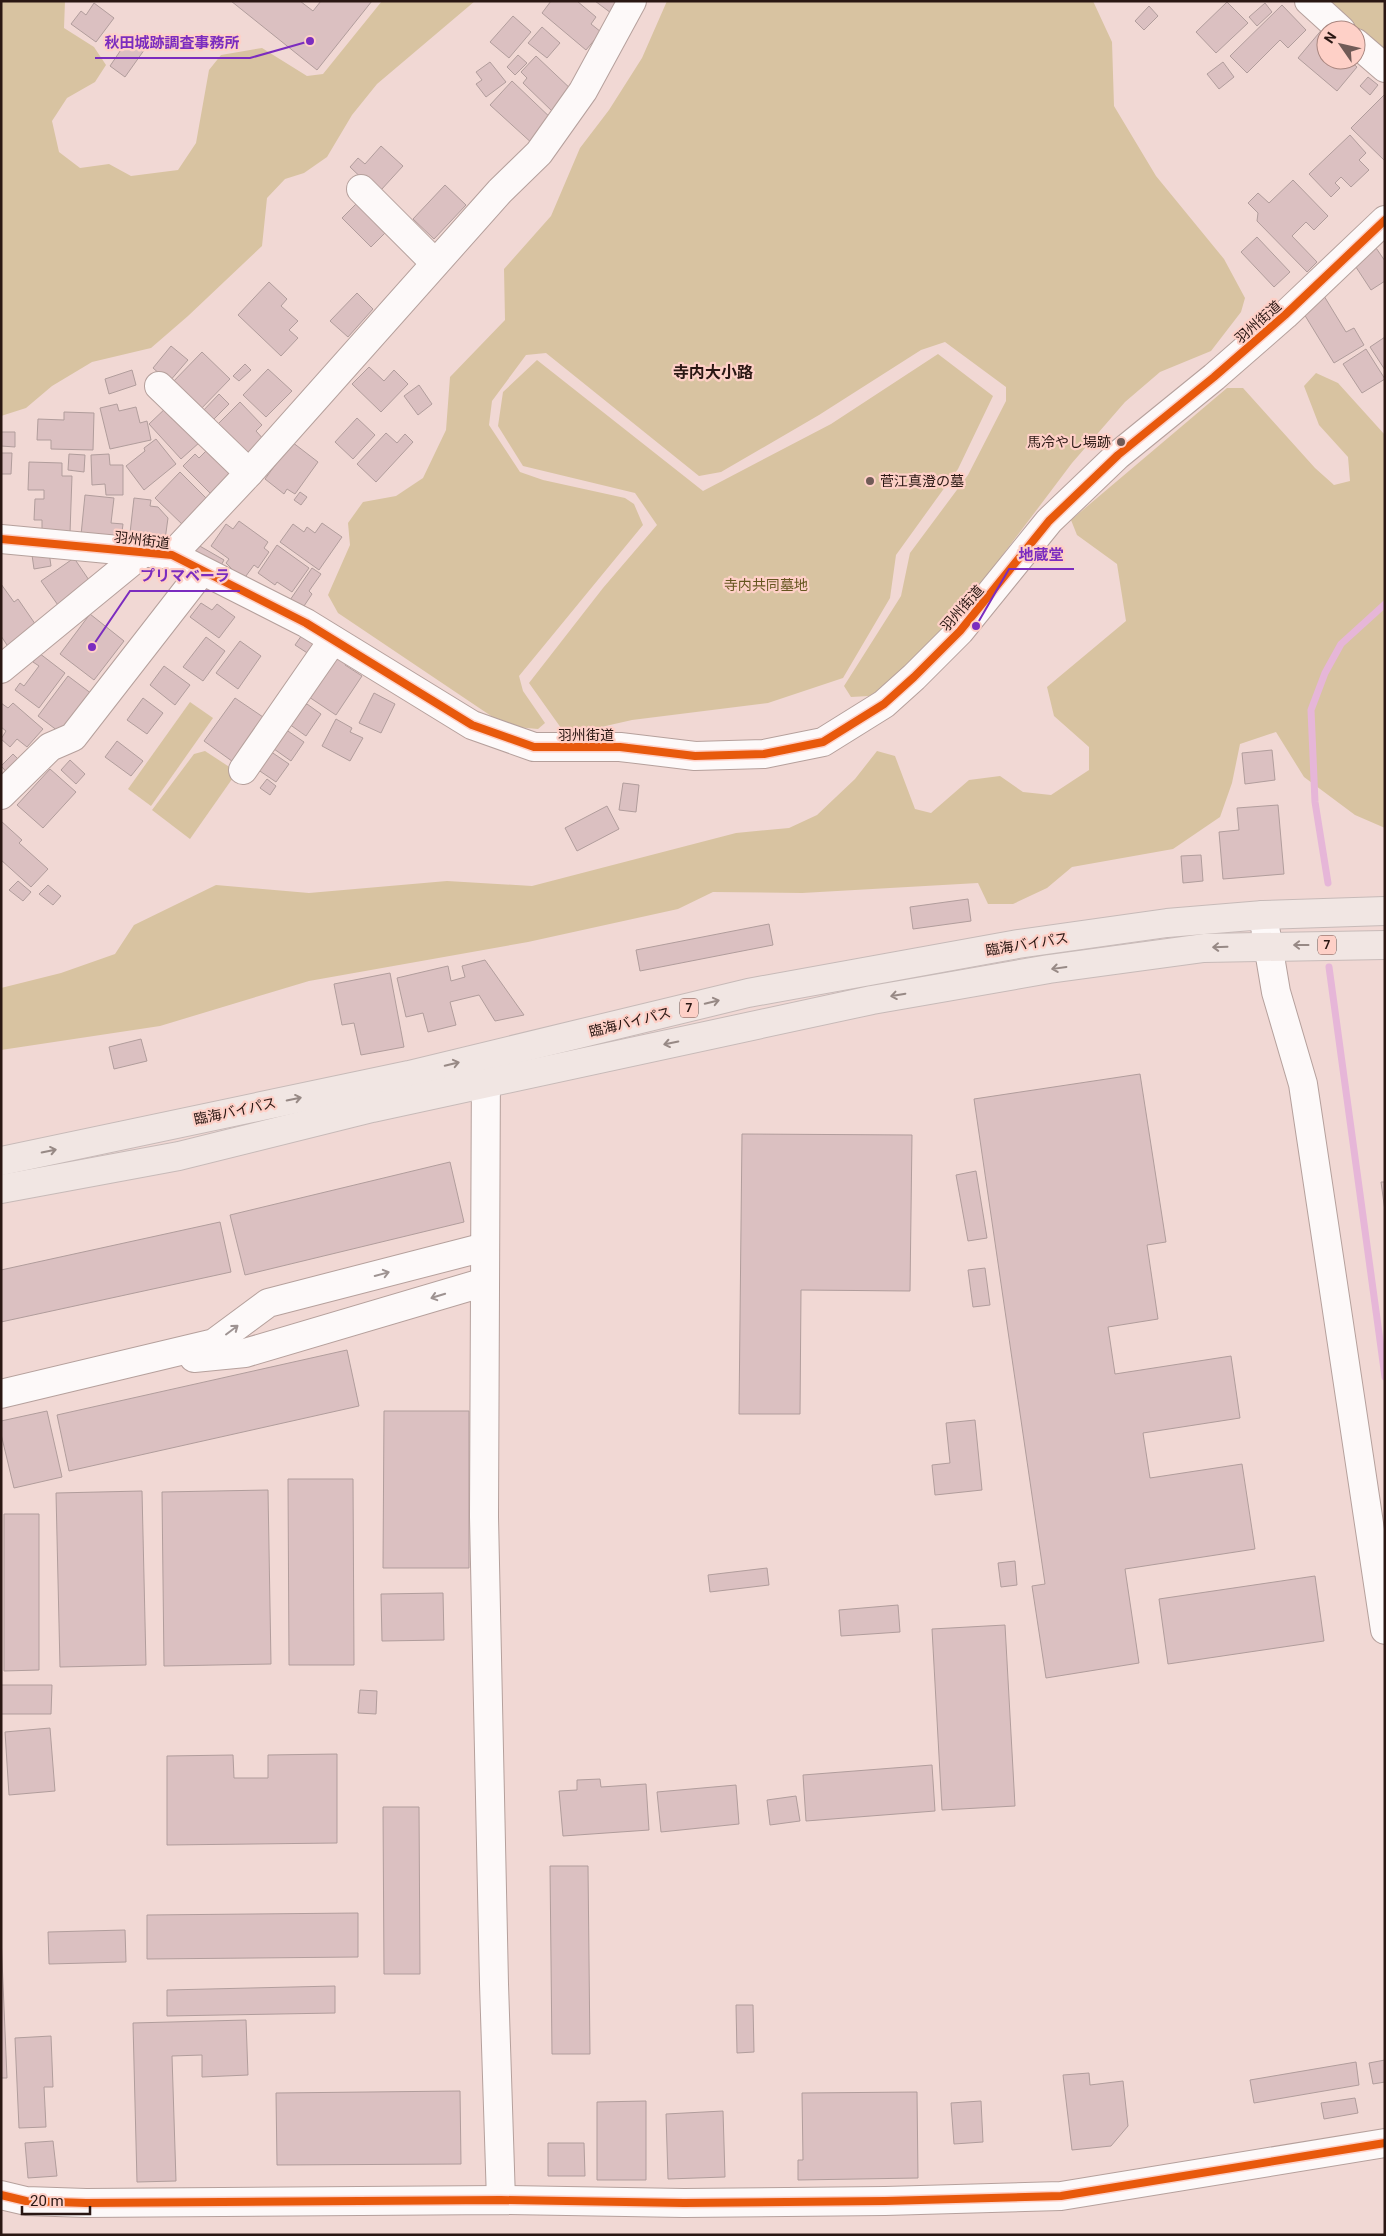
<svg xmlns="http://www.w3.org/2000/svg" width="1386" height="2236" viewBox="0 0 1386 2236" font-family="Roboto,'Noto Sans JP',sans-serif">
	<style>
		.green { fill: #d8c3a1 }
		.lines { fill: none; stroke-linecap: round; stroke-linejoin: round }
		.stream { stroke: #e6b6d8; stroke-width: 7 }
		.building { fill: #dbc0c1; stroke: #b19d9c }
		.minor-casing { stroke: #b5a09c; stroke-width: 30 }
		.highway-casing { stroke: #c7bab8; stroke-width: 30 }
		.minor { stroke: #fdf9f9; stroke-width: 28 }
		.highway { stroke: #f1e6e3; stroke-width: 28 }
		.cycleway-casing { stroke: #fed0c7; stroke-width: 11 }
		.cycleway { stroke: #e8590c; stroke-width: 8 }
		.oneway { stroke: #978985 }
		.oneway2 { stroke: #9e9392 }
		.poi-dot { fill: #705b57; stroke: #fed0c7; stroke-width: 2 }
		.labels { text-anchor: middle; stroke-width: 4.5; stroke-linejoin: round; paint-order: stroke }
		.shield { fill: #fed0c7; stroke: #6a4e49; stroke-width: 1 }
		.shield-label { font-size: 12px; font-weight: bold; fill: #2a1713 }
		.street-label { font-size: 14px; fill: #2a1713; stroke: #fed0c7 }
		.poi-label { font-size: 14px; fill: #2a1713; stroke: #fed0c7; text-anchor: end }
		.park-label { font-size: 14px; fill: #65551f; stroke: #fed0c7 }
		.quarter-label { font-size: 16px; font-weight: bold; fill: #2a1713; stroke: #fed0c7 }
		.leader { fill: none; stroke: #7b2cbf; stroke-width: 2 }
		.callout-dot { fill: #7b2cbf; stroke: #fed0c7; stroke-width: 2 }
		.callout-label { font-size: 15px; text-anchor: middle; font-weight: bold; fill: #7b2cbf; stroke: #fed0c7; stroke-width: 4.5; stroke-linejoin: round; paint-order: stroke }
	</style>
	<rect width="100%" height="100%" fill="#f1d8d4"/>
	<!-- green -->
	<g class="green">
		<polygon points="1,1 65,1 64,28 94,47 106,65 95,82 67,98 52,121 59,152 80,168 109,164 131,176 178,170 196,143 209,70 221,55 262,48 307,76 323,74 382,1 475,1 377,84 352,115 327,157 304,173 285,179 267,198 262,246 188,316 151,348 92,362 52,386 26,408 1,416"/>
		<polygon points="667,1 1093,1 1112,42 1114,106 1156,176 1224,259 1245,298 1241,312 1211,351 1160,372 1125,402 1072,463 977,589 903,677 869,696 851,697 844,686 901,596 910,553 968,475 1006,401 1006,387 945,342 921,350 819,415 721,472 699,476 546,353 526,355 492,401 489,425 520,472 543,480 625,498 634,504 643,525 519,676 523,691 545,723 538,729 506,726 338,613 328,595 350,545 348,523 363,502 396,496 423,478 446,430 450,377 505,320 504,269 551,216 580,148 609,110 642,58"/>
		<polygon points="1322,1 1385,1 1385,55"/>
		<polygon points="938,354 993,396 958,469 896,555 890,598 843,678 768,703 632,720 566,735 529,683 603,588 657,525 635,493 523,466 498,426 503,392 537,360 703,491 831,424"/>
		<polygon points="1316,373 1338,383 1385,435 1385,828 1355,815 1304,777 1276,732 1240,744 1232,783 1220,817 1173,849 1072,867 1047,888 1013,904 988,904 978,883 802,893 713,892 678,909 528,942 309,981 160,1026 1,1050 1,988 61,973 115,954 134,925 216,885 309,893 447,881 532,886 736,833 789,828 817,815 855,779 877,751 895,756 915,809 931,813 969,780 1000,776 1023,792 1051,795 1089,770 1089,747 1054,716 1047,687 1126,621 1117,564 1077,535 1071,520 1227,388 1243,388 1315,468 1334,485 1350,481 1348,457 1319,425 1304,386"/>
		<polygon points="190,702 213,718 151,806 128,789"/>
		<polygon points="205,751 237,772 190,839 152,810 194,754"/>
	</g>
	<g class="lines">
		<!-- stream -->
		<g class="stream">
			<polyline points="1328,883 1315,802 1311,710 1325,673 1341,644 1385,604"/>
			<polyline points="1329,967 1385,1377"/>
		</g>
	</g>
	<!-- building -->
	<g class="building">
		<polygon points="231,1 300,1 313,11 321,1 372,1 317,70"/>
		<polygon points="551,1 577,1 596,17 591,24 601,32 586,50 542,13"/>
		<polygon points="595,1 620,1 611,13"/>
		<polygon points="1227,2 1248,23 1216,53 1196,32"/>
		<polygon points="94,3 114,18 96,42 71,24 81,11 86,15"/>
		<polygon points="1265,3 1272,12 1257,26 1249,17"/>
		<polygon points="1282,5 1306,30 1288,48 1280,40 1247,73 1230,56"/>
		<polygon points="1149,6 1158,16 1144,30 1135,21"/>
		<polygon points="513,16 531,32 509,58 490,42"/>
		<polygon points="542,27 560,43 547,58 528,43"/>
		<polygon points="1324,27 1326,60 1349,60 1357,67 1337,91 1298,58"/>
		<polygon points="131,35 147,46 125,77 110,66"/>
		<polygon points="518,55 527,63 515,75 507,67"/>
		<polygon points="536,56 574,92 554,113 523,83 527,78 521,72"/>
		<polygon points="490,62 506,82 486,97 476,84 482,80 476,72"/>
		<polygon points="1223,62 1234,77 1219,89 1207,74"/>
		<polygon points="1368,77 1378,85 1370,95 1360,86"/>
		<polygon points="512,81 555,122 534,145 490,105"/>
		<polygon points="1385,94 1385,161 1351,128"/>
		<polygon points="1350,135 1366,153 1359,160 1369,170 1351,187 1341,177 1335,183 1340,188 1331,197 1309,174"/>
		<polygon points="381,146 403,166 381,190 369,185 350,167 358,158 365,164"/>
		<polygon points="1293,180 1328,216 1314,230 1306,222 1292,236 1317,262 1307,272 1257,221 1258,213 1248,203 1258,193 1269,203"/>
		<polygon points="445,185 466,205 434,239 413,219"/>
		<polygon points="360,200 389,229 371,247 342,218"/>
		<polygon points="1257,237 1290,272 1274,287 1241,252"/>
		<polygon points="1374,245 1385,261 1385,281 1371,290 1352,261"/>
		<polygon points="269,282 287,299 281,306 298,321 289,330 298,338 281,356 238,315"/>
		<polygon points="357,293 373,309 348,337 330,321"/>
		<polygon points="1324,296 1346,332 1354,328 1364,345 1334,363 1301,309"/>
		<polygon points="1385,337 1385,370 1370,347"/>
		<polygon points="171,346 188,360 169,382 153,368"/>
		<polygon points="1366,349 1385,379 1362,393 1343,364"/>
		<polygon points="202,352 230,379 197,413 169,386"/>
		<polygon points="245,364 251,370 239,381 233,376"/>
		<polygon points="369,367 384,381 394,370 408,384 381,412 352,384"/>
		<polygon points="268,369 292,391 266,417 243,395"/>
		<polygon points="132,370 136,385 109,394 105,379"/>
		<polygon points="419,385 432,404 418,415 404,396"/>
		<polygon points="219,394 229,404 210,423 201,413"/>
		<polygon points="240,402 262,425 256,431 266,442 247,461 214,428"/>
		<polygon points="117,404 119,411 136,407 140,423 147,421 151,440 110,449 100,408"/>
		<polygon points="168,406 200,442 181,459 149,424"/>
		<polygon points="64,412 94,413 93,450 51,449 51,440 37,440 38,419 64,420"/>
		<polygon points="357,418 375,435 353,459 335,442"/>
		<polygon points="1,432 15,432 15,447 1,446"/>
		<polygon points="386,433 397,443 405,434 413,442 376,482 357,464"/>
		<polygon points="156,439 176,464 144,490 126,466 145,451 144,448"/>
		<polygon points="292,442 318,462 295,494 287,489 284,494 265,479"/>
		<polygon points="211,446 234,470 215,498 183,466 195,454 199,458"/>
		<polygon points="1,453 12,453 11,474 1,474"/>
		<polygon points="69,454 85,455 84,472 68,470"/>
		<polygon points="109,454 110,465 123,465 123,495 106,495 105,484 92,485 91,455"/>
		<polygon points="29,462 62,463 62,476 72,476 70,533 42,532 42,520 34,520 35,499 44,499 44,490 28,490"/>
		<polygon points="180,472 211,503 186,528 155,498"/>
		<polygon points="300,492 307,497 301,505 294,500"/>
		<polygon points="85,495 114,498 111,523 123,524 121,540 81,535"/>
		<polygon points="134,498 151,500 150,506 158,507 168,518 164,547 129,542"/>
		<polygon points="239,521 268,542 264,548 269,552 258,568 254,565 243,580 226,563 229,559 211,546 226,524 233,529"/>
		<polygon points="322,523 342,537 319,570 280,542 293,524 304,532 307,527 315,533"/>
		<polygon points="198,545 224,560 219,569 193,554"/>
		<polygon points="277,545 309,568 292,592 277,582 275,585 258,573"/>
		<polygon points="49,552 51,566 34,569 32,555"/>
		<polygon points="74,558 93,586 60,608 41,581"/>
		<polygon points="312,568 321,574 309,591 312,594 300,612 288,603"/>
		<polygon points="1,584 14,602 18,599 40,631 11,651 1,636"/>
		<polygon points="201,603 212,610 217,604 235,617 219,638 190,617"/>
		<polygon points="90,614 124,641 94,680 60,654"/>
		<polygon points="304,632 323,645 315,658 295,645"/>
		<polygon points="206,637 225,651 203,681 183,667"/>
		<polygon points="240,641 261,656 238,689 216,673"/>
		<polygon points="334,651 348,660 345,665 362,676 336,715 306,695"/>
		<polygon points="39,653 65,673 39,708 15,690 20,683 24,686 39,666 33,662"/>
		<polygon points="164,666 190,685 175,705 150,685"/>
		<polygon points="68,676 92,694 62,734 38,716"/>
		<polygon points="374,693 395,704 381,733 359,723"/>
		<polygon points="143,698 163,713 147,734 127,720"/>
		<polygon points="235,698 263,717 243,745 247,748 236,764 204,741"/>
		<polygon points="295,700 304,707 307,704 321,714 306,736 282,719"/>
		<polygon points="1,703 8,708 13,703 43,729 27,747 17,739 10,747 1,739 6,731 1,727"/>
		<polygon points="336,719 352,728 350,732 363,738 350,761 322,746"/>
		<polygon points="279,725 304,742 291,761 267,744"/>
		<polygon points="117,741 143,761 131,776 105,757"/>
		<polygon points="264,747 289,764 276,782 251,765"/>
		<polygon points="1272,750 1275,780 1245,784 1242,753"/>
		<polygon points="13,754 24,765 12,778 1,766"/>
		<polygon points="70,760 85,774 76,784 61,770"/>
		<polygon points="50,769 76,792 43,828 17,805"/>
		<polygon points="267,779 276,786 270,795 260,788"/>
		<polygon points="623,783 639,785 636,812 619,810"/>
		<polygon points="1278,805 1284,874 1223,879 1219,832 1239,830 1237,808"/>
		<polygon points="607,806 619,829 577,851 565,828"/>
		<polygon points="1,821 22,840 19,843 48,869 31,887 1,860"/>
		<polygon points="1201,855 1203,881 1183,883 1181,856"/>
		<polygon points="18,881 31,892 23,901 9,890"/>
		<polygon points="48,885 61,896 53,905 39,894"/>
		<polygon points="968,899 971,921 913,929 910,907"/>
		<polygon points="769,924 773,945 640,971 636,950"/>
		<polygon points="485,960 524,1015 495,1021 479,995 450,1002 456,1025 428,1032 423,1013 406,1017 397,978 448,966 451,981 465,977 462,966"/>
		<polygon points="390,973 404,1047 361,1055 354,1023 342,1025 334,984"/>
		<polygon points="141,1039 147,1061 114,1069 109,1047"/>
		<polygon points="1140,1074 1166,1242 1147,1245 1158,1319 1108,1327 1115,1374 1231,1356 1240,1418 1143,1433 1150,1478 1242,1464 1255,1549 1125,1569 1139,1663 1046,1678 1032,1586 1045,1584 974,1099"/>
		<polygon points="742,1134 912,1135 910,1291 801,1290 800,1414 739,1414"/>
		<polygon points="450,1162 464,1222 245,1275 230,1215"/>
		<polygon points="976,1171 987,1238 968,1241 956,1175"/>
		<polygon points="1381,1182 1385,1182 1385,1211"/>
		<polygon points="220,1222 231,1272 1,1322 1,1270"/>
		<polygon points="985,1268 990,1305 973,1307 968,1270"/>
		<polygon points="347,1350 359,1406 69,1471 57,1415"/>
		<polygon points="47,1411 62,1477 14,1488 1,1434 1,1421"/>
		<polygon points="384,1411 469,1411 469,1568 383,1568"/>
		<polygon points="975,1420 982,1490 935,1495 932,1465 950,1463 946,1423"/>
		<polygon points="288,1479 353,1479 354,1665 289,1665"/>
		<polygon points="268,1490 271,1664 164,1666 162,1492"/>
		<polygon points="142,1491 146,1665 60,1667 56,1493"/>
		<polygon points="4,1514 39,1514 39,1670 4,1671"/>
		<polygon points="1015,1561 1017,1585 1001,1587 998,1563"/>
		<polygon points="767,1568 769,1585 710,1592 708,1575"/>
		<polygon points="1315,1576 1324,1641 1168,1664 1159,1599"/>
		<polygon points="443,1593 444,1640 382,1641 381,1594"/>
		<polygon points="898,1605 900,1632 841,1636 839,1610"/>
		<polygon points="1005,1625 1015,1806 942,1810 932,1629"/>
		<polygon points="1,1685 52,1685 51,1714 1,1714"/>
		<polygon points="360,1690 377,1691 376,1714 358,1713"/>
		<polygon points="50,1728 55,1791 9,1795 5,1732"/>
		<polygon points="337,1754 337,1843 167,1845 167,1756 233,1755 234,1778 268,1778 268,1755"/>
		<polygon points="932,1765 935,1811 806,1821 803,1775"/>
		<polygon points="600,1779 601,1787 646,1784 649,1830 563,1836 559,1791 577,1790 577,1780"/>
		<polygon points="736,1785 739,1824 661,1832 657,1792"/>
		<polygon points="796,1796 800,1821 770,1825 767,1800"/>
		<polygon points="383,1807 419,1807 420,1974 384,1974"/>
		<polygon points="550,1866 588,1866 590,2054 552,2054"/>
		<polygon points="358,1913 358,1957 147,1959 147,1915"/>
		<polygon points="125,1930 126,1962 49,1964 48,1932"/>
		<polygon points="1,1936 7,2078 1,2078"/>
		<polygon points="335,1986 335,2013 167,2016 167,1990"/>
		<polygon points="736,2005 753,2005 754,2052 737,2053"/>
		<polygon points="246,2020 248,2075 202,2077 202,2055 172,2056 176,2181 137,2182 133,2023"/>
		<polygon points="51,2036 53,2087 44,2087 46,2127 19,2128 15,2038"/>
		<polygon points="1385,2060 1385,2082 1373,2084 1369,2063"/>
		<polygon points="1356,2062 1359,2085 1254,2103 1250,2080"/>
		<polygon points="1089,2073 1090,2085 1123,2081 1128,2126 1111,2146 1072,2150 1063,2075"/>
		<polygon points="460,2091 461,2164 277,2165 276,2093"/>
		<polygon points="917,2092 918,2178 798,2180 798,2160 803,2160 802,2093"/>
		<polygon points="1355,2098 1358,2113 1324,2119 1321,2103"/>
		<polygon points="646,2101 646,2180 597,2180 597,2102"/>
		<polygon points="981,2101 983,2142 954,2144 951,2103"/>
		<polygon points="723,2111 725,2177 668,2179 666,2114"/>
		<polygon points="53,2141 57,2176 28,2178 25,2143"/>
		<polygon points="548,2143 584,2143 585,2176 548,2176"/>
	</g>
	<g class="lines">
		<!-- minor casing -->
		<g class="minor-casing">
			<g id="minor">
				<polyline points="1309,1 1341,30"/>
				<polyline points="1356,43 1385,68"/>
				<polyline points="361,189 435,263"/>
				<polyline points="159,386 249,473"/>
				<polyline points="1,539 172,555 306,623 472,725 534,747 620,747 695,756 764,754 823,742 884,704 914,677 960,631 1049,521 1118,455 1214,377 1285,315 1385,220"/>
				<polyline points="172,555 249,473 500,191 539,153 583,91 632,1"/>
				<polyline points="1,669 145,551"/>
				<polyline points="243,770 333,640"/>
				<polyline points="1,795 50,747 73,737 202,571"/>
				<polyline points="1263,915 1276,992 1303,1084 1385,1630"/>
				<polyline points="486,1061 484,1517 494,1984 501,2200"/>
				<polyline points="194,1358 245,1353 485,1282"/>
				<polyline points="1,1394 214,1343 268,1303 485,1247"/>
				<polyline points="1,2195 26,2201 86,2203 501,2200 684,2203 885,2201 1061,2196 1385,2143"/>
			</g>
		</g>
		<!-- highway casing -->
		<g class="highway-casing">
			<g id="highway">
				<polyline points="1,1161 409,1075 748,993 1018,944 1167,923 1263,915 1385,911"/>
				<polyline points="1,1189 179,1156 372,1108 872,1000 1049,969 1204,948 1385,945"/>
			</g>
		</g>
		<!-- minor -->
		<use href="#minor" class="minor"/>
		<!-- highway -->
		<use href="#highway" class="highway"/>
		<!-- cycleway casing -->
		<g class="cycleway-casing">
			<g id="cycleway">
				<polyline points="1,539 172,555 306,623 472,725 534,747 620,747 695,756 764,754 823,742 884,704 914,677 960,631 1049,521 1118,455 1214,377 1285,315 1385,220"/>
				<polyline points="1,2195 26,2201 86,2203 501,2200 684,2203 885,2201 1061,2196 1385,2143"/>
			</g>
		</g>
		<!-- cycleway -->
		<use href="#cycleway" class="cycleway"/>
	</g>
	<!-- one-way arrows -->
	<defs><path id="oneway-shaft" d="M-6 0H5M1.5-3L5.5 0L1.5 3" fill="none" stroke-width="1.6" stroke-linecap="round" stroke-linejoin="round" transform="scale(1.25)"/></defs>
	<g class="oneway">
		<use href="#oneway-shaft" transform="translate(1301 945) rotate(180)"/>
		<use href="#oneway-shaft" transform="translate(1220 947) rotate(178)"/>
		<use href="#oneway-shaft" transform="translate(1059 968) rotate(172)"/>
		<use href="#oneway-shaft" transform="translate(898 995) rotate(170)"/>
		<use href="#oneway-shaft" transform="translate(712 1002) rotate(-14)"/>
		<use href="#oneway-shaft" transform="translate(671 1043) rotate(168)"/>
		<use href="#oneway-shaft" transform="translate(452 1064) rotate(-14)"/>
		<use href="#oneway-shaft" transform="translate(294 1099) rotate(-12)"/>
		<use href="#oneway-shaft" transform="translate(49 1151) rotate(-12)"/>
	</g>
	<g class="oneway2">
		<use href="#oneway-shaft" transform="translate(382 1274) rotate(-15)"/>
		<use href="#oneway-shaft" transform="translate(438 1296) rotate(163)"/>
		<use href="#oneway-shaft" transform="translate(232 1330) rotate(-37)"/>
	</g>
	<!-- markers -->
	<g class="poi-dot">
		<circle cx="1121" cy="442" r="5"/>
		<circle cx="870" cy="481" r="5"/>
	</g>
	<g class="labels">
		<!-- shield labels -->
		<g class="shield">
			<rect x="1318" y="935.5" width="18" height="19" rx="4"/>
			<rect x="680" y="998.5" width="18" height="19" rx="4"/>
		</g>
		<g class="shield-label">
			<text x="1327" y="949">7</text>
			<text x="689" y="1012">7</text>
		</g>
		<!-- street labels -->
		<g class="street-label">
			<text transform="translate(1258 322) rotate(-41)" y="5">羽州街道</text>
			<text transform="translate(142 540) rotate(7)" y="5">羽州街道</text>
			<text transform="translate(962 608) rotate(-48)" y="5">羽州街道</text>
			<text x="586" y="740">羽州街道</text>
			<text transform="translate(1027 944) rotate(-9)" y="5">臨海バイパス</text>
			<text transform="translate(630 1022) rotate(-14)" y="5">臨海バイパス</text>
			<text transform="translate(235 1111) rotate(-12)" y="5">臨海バイパス</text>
		</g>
		<!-- poi labels -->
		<g class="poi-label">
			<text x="1111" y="447">馬冷やし場跡</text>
			<text x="880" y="486" text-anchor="start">菅江真澄の墓</text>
		</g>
		<!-- park labels -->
		<g class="park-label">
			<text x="766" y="590">寺内共同墓地</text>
		</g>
		<!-- quarter labels -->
		<g class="quarter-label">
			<text x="713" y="378">寺内大小路</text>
		</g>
	</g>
	<!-- callouts -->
	<path class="leader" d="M310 41L250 58H95M976 626L1009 569H1074M92 647L130 591H240"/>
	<g class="callout-dot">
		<circle cx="310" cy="41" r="5"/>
		<circle cx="976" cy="626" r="5"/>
		<circle cx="92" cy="647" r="5"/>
	</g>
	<g class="callout-label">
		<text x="172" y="48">秋田城跡調査事務所</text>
		<text x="1041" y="560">地蔵堂</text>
		<text x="185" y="581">プリマベーラ</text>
	</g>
	<!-- border -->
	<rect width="1386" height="2236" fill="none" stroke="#2a1713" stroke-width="5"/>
	<!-- north arrow -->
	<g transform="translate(1341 45) rotate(304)"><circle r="24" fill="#fed0c7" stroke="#a9867f"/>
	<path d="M0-4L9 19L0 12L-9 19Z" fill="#705b57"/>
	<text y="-8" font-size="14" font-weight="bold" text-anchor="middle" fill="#2a1713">N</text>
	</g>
	<!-- scale -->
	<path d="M22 2206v8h68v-8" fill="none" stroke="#2a1713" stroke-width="2.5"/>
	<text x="30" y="2206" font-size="15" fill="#2a1713" stroke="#fed0c7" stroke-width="4" paint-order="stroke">20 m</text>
</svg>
